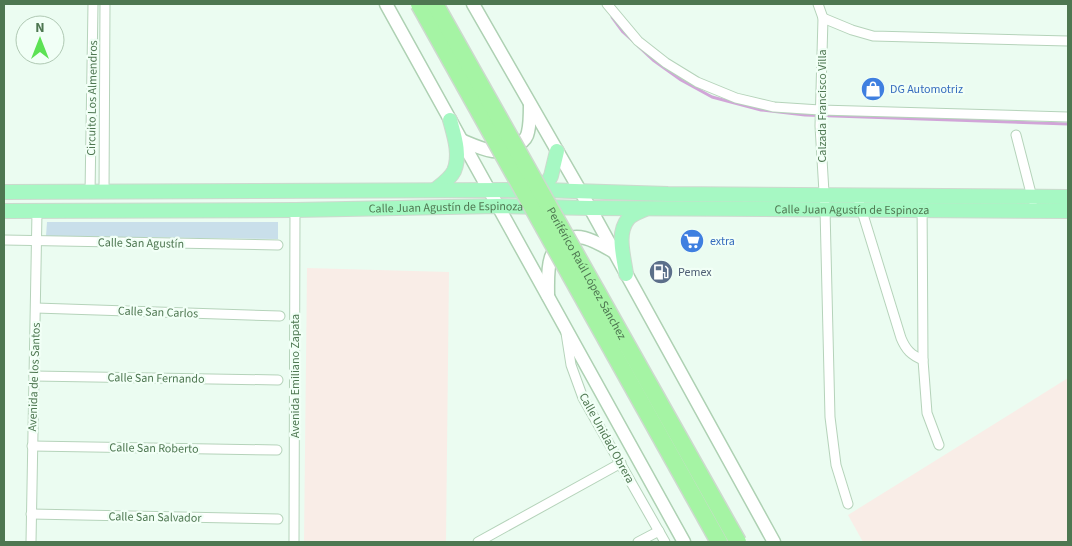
<svg xmlns="http://www.w3.org/2000/svg" width="1072" height="546" viewBox="0 0 1072 546" font-family="'Source Sans 3',sans-serif">
	<style>
		.education { fill: #f9ede7 }
		.green { fill: #c9dfea }
		.lines { fill: none; stroke-linecap: round; stroke-linejoin: round }
		.stream { stroke: #d1a5d8; stroke-width: 3 }
		.minor-casing { stroke: #b5d3ba; stroke-width: 11 }
		.secondary-casing { stroke: #aed1b3; stroke-width: 15 }
		.primary-casing { stroke: #cdd9ce; stroke-width: 16 }
		.minor { stroke: #fff; stroke-width: 9 }
		.secondary { stroke: #fff; stroke-width: 12 }
		.primary { stroke: #a6f8c3; stroke-width: 14 }
		.motorway-bridge-casing { stroke: #cdd9ce; stroke-width: 19; stroke-linecap: butt }
		.motorway-bridge { stroke: #a5f4a4; stroke-width: 16 }
		.labels { text-anchor: middle; stroke-width: 4.5; stroke-linejoin: round; paint-order: stroke }
		.shop-label { font-size: 12px; fill: #366cbe; stroke: #f1fff6; text-anchor: start }
		.street-label { font-size: 12px; fill: #4e7751; stroke: #f1fff6 }
		.service-label { font-size: 12px; fill: #4e5e75; stroke: #f1fff6; text-anchor: start }
	</style>
	<rect width="100%" height="100%" fill="#ebfcf1"/>
	<!-- education -->
	<g class="education">
		<polygon points="307,268 449,272 446,542 304,542"/>
		<polygon points="1068,378 1068,542 863,542 848,515"/>
	</g>
	<!-- green -->
	<polygon class="green" points="47,222 278,222 278,239 46,236"/>
	<g class="lines">
		<!-- stream -->
		<g class="stream">
			<polyline points="612,17 623,32 634,42"/>
			<polyline points="638,46 653,60 681,80 712,97 761,110 805,115 1068,124"/>
		</g>
		<!-- minor casing -->
		<g class="minor-casing">
			<g id="minor">
				<polyline points="607,4 638,41 666,63 697,82 736,98 774,107 820,110 1068,117"/>
				<polyline points="818,4 823,18 820,126 825,209 830,417 836,465 848,504"/>
				<polyline points="823,18 852,30 873,36 1068,41"/>
				<polyline points="1016,135 1033,201"/>
				<polyline points="90,193 93,4"/>
				<polyline points="104,193 105,4"/>
				<path d="M857 195 901 338C906 350 911 355 923 360"/>
				<polyline points="922,196 923,360 927,413 939,445"/>
				<polyline points="4,240 278,245"/>
				<polyline points="36,308 280,316"/>
				<polyline points="566,333 571,365 583,398 665,542"/>
				<polyline points="34,376 278,380"/>
				<polyline points="32,446 277,450"/>
				<polyline points="31,514 278,519"/>
				<polyline points="31,542 37,212"/>
				<polyline points="294,542 295,210"/>
				<polyline points="478,542 621,463"/>
				<polyline points="638,542 659,531"/>
			</g>
		</g>
		<!-- secondary casing -->
		<g class="secondary-casing">
			<g id="secondary">
				<polyline points="386,4 684,542"/>
				<polyline points="473,4 590,208 774,542"/>
				<path d="M461 140C480 148 501 159 519 144 524 141 527 138 528 132 530 124 530 114 530 105"/>
				<path d="M548 296C548 283 547 269 551 257 553 252 556 248 560 244 576 228 598 243 614 252"/>
			</g>
		</g>
		<!-- primary casing -->
		<g class="primary-casing">
			<g id="primary">
				<path d="M435 190C441 185 450 179 454 171 461 155 454 135 450 120"/>
				<polyline points="543,190 551,176 557,151"/>
				<polyline points="4,192 543,190 668,194 1068,197"/>
				<path id="s1" d="M4 211 295 210 498 206 590 208 1068 211"/>
				<path d="M626 274C624 257 616 234 628 219 632 214 639 212 645 209"/>
			</g>
		</g>
		<!-- minor -->
		<use href="#minor" class="minor"/>
		<!-- secondary -->
		<use href="#secondary" class="secondary"/>
		<!-- primary -->
		<use href="#primary" class="primary"/>
		<!-- motorway-bridge casing -->
		<g class="motorway-bridge-casing">
			<g id="motorway-bridge">
				<polyline points="419,4 719,542"/>
				<path id="s2" d="M435 4 738 542"/>
			</g>
		</g>
		<!-- motorway-bridge -->
		<use href="#motorway-bridge" class="motorway-bridge"/>
	</g>
	<!-- icons -->
	<defs>
		<g id="shop-disc" transform="scale(1.25)"><circle r="9.5" fill="#3f7fe0" stroke="#f1fff6"/><path d="M-5-2.5h2.3a2.7 3.5 0 0 1 5.4 0H5L5.5 6h-11ZM-1.5-2.5h3a1.5 2.3 0 0 0-3 0Z" fill="#fff"/></g>
		<g id="supermarket-disc" transform="scale(1.25)"><circle r="9.5" fill="#3f7fe0" stroke="#f1fff6"/><path d="M-6-5.5h2.5l.6 2H6L4.5 2H-2.5L-4.4-4H-6ZM-1.5 3.2a1.3 1.3 0 1 0 .1 0ZM3 3.2a1.3 1.3 0 1 0 .1 0Z" fill="#fff"/></g>
		<g id="fuel-disc" transform="scale(1.25)"><circle r="9.5" fill="#5c6f8a" stroke="#f1fff6"/><path d="M-5.5-6h7V0h2V4h1.3V-2.5L3-4.5l.8-.8L6-3V5H2.5V1h-1V6h-7ZM-4.2-4.7v3.2H.2V-4.7Z" fill="#fff"/></g>
	</defs>
	<g fill-rule="evenodd">
		<use href="#shop-disc" x="873" y="89"/>
		<use href="#supermarket-disc" x="692" y="241"/>
		<use href="#fuel-disc" x="661" y="272"/>
	</g>
	<g class="labels">
		<!-- shop labels -->
		<g class="shop-label">
			<text x="890" y="93">DG Automotriz</text>
			<text x="710" y="245">extra</text>
		</g>
		<!-- street labels -->
		<g class="street-label">
			<text transform="translate(92 98) rotate(-89)" y="4">Circuito Los Almendros</text>
			<text transform="translate(822 106) rotate(-90)" y="4">Calzada Francisco Villa</text>
			<text dy="4" stroke="none"><textPath href="#s1" startOffset="442">Calle Juan Agustín de Espinoza</textPath></text>
			<text dy="4" stroke="none"><textPath href="#s1" startOffset="848">Calle Juan Agustín de Espinoza</textPath></text>
			<text transform="translate(141 243) rotate(1)" y="4">Calle San Agustín</text>
			<text dy="4" stroke="none"><textPath href="#s2" startOffset="309">Periférico Raúl López Sánchez</textPath></text>
			<text transform="translate(158 312) rotate(2)" y="4">Calle San Carlos</text>
			<text transform="translate(295 376) rotate(-90)" y="4">Avenida Emiliano Zapata</text>
			<text transform="translate(34 377) rotate(-88)" y="4">Avenida de los Santos</text>
			<text transform="translate(156 378) rotate(1)" y="4">Calle San Fernando</text>
			<text transform="translate(607 438) rotate(61)" y="4">Calle Unidad Obrera</text>
			<text transform="translate(154 448) rotate(1)" y="4">Calle San Roberto</text>
			<text transform="translate(155 517) rotate(1)" y="4">Calle San Salvador</text>
		</g>
		<!-- service labels -->
		<g class="service-label">
			<text x="678" y="276">Pemex</text>
		</g>
	</g>
	<!-- border -->
	<rect width="1072" height="546" fill="none" stroke="#4e7751" stroke-width="10"/>
	<!-- north arrow -->
	<g transform="translate(40 40)"><circle r="24" fill="#f1fff6" stroke="#b0c9b4"/>
	<path d="M0-4L9 19L0 12L-9 19Z" fill="#5ce254"/>
	<text y="-8" font-size="14" font-weight="bold" text-anchor="middle" fill="#4e7751">N</text>
	</g>
</svg>
